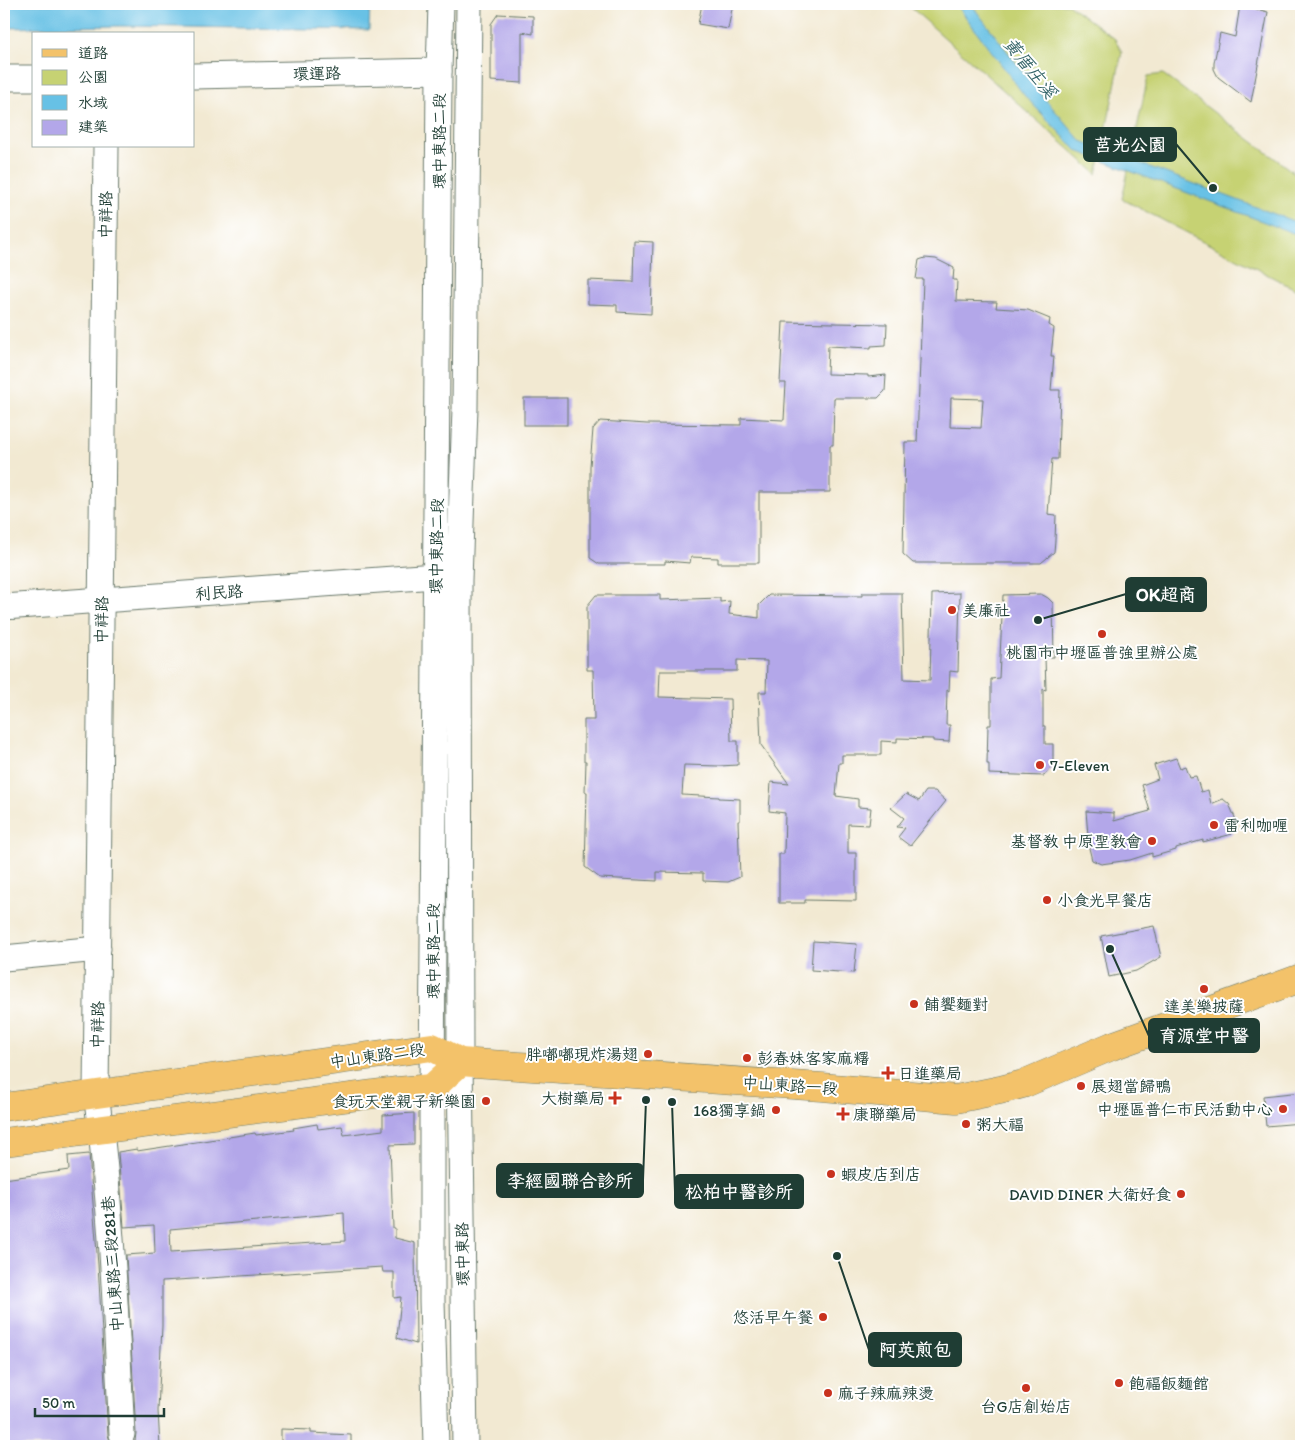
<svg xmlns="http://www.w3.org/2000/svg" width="1305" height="1450" viewBox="0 0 1305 1450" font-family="Itim,'LXGW WenKai TC',sans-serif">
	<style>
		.park { fill: #c6d273; stroke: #728854 }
		.water { fill: #67c1e5; stroke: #437f8c }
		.building { fill: #b3a7e9; fill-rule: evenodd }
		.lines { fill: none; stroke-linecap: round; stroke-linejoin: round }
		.minor-casing { stroke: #69796b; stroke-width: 27 }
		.major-casing { stroke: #69796b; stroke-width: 29 }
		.minor { stroke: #fff; stroke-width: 25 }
		.major { stroke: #f3c26a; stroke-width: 28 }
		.poi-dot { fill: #c8321e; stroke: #fff; stroke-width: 2 }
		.labels { text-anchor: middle; stroke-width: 4; stroke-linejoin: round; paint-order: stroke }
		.street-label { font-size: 16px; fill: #1f3d34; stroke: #fff }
		.poi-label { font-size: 16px; fill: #1f3d34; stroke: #fff; text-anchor: start }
		.water-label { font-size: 18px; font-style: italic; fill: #356569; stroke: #fff }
		.leader { fill: none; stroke: #1f3d34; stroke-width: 2 }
		.callout-dot { fill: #1f3d34; stroke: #fff; stroke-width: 2 }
		.callout { fill: #1f3d34; stroke: #1f3d34; stroke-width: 2 }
		.callout-label { font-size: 18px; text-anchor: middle; font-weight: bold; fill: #fff }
	</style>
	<rect width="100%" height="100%" fill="#fff"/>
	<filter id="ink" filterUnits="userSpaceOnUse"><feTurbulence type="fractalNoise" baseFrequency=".02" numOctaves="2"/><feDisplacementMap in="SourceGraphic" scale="10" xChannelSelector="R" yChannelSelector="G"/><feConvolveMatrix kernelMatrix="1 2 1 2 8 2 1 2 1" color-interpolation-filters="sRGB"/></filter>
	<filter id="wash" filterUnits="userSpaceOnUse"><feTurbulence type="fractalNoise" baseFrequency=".0096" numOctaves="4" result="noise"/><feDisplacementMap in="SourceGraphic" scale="20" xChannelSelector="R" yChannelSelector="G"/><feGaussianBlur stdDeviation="1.12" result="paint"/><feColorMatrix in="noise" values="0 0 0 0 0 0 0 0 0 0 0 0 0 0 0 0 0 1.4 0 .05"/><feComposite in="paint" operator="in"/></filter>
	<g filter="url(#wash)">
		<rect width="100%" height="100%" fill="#f2e9d2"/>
		<!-- park -->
		<g class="park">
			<polygon points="907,4 1068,4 1115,39 1122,52 1097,174"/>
			<polygon points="1163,74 1301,178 1301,292 1122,199 1148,76"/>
		</g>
		<!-- water -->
		<g class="water">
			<polygon points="4,4 370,4 369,30 120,26 4,28"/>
			<polygon points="956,4 971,4 1034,86 1081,141 1301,224 1301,236 1077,151 1024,95"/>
		</g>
		<g id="blocks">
			<!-- building -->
			<g class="building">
				<polygon points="702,4 733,4 728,29 698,24"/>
				<polygon points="1240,5 1268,12 1251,102 1218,77 1214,69 1214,63 1220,33 1235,37"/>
				<polygon points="498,14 533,16 533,34 522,32 522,83 491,81 491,24"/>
				<polygon points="634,241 653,242 651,314 617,312 617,305 588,304 588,280 633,282"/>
				<path d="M925 258 936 259 954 268 953 280H957L956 301 997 302 996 308 1028 310 1050 319 1049 325 1054 328 1051 356H1054L1051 390H1060L1058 459H1052L1048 514 1056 515 1055 540 1054 552 1041 563H913L903 554 905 442H917L923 279H916L919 260ZM951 398 983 399 981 428 950 427Z"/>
				<polygon points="783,322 887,324 886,345 871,346 871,348 828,346 827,374 868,375 868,377 886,375 885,391 878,398 834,398 833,445 830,445 830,492 759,492 759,563 718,563 718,558 691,557 690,563 665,561 665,564 599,564 590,558 590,466 593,429 600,421 647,424 741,425 741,418 784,420 786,383 780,383"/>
				<rect x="524" y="398" width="43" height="27"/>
				<polygon points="862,593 902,593 904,679 930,680 932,594 960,593 958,672 950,671 949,691 947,690 946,725 950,725 949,742 933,741 933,739 897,738 897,742 881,741 881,755 842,755 842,763 839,763 836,796 858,799 858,807 871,808 869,825 848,824 848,853 856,853 856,901 805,900 805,903 779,903 779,854 784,854 785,813 769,811 771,782 789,784 761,745 759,692 766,692 767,661 737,660 737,671 660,671 659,697 730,699 731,741 738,741 738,765 719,766 684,765 682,795 719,797 719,798 740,799 740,821 738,821 740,877 728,882 703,881 703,873 657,872 657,881 600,878 585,867 587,792 585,792 586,761 584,761 584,720 594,720 593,670 587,670 587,606 596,595 660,595 660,600 720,598 720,602 730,601 729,614 759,618 759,605 769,595 862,596"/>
				<polygon points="1041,594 1048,598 1053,603 1054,657 1045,657 1046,690 1043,689 1043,726 1045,726 1045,744 1053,744 1053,765 1044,776 989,774 989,764 987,764 988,725 991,725 991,679 999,678 1003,595"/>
				<polygon points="1176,758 1180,768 1185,766 1189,777 1196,776 1201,792 1208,790 1211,804 1223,799 1229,804 1237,822 1232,834 1203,842 1203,840 1176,848 1176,850 1152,857 1152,853 1130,860 1101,864 1092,860 1089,848 1086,811 1114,813 1114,821 1150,811 1142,785 1158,779 1154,765"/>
				<polygon points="926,791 935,791 946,801 910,846 898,837 905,828 897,827 904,818 891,808 906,794 919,801"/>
				<polygon points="1154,926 1161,957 1136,971 1109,977 1101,936"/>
				<polygon points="813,941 857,944 854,973 811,970"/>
				<polygon points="1301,1092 1301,1123 1266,1126 1263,1096"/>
				<path d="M414 1113V1144L390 1145 393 1228H395V1238L415 1243 416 1344 397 1338 401 1297 394 1298V1272H383L382 1267 162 1281V1326L158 1411 160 1446H129L135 1441 136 1433 126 1255 155 1253 154 1225 124 1227 118 1152 137 1149V1151L255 1133 256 1135 294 1130 293 1128 317 1124 318 1129 342 1126 344 1135 383 1130V1115ZM344 1213 345 1241 171 1252 170 1229Z"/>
				<polygon points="89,1154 98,1265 108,1435 110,1441 115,1446 4,1446 4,1179 69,1170 68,1156"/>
				<polygon points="281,1429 311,1430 311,1433 351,1435 351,1446 281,1446"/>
			</g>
		</g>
	</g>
	<g filter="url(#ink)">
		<use href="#blocks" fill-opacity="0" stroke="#69796b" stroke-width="1"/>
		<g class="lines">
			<!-- minor casing -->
			<g class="minor-casing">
				<g id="minor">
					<polyline points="194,76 439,71"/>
					<polyline points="4,78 34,78"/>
					<path d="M106 146 96 1094C112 1207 116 1321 122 1434"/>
					<polyline points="4,607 435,576"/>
					<polyline points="4,958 98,949"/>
					<polyline points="436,1446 432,1300 432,1088 439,71 441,4"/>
					<polyline points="465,1446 460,1062 459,580 465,408 469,4"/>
				</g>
			</g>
			<!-- major casing -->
			<g class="major-casing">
				<g id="major">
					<polyline points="4,1107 432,1047 460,1062 822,1087 956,1099 1000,1090 1023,1084 1112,1046 1301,978"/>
					<polyline points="4,1142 397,1091 432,1088 460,1062"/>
				</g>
			</g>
			<!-- minor -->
			<use href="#minor" class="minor"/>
			<!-- major -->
			<use href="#major" class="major"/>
		</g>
	</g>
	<!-- markers -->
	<g class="poi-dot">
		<circle cx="952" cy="610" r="5"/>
		<circle cx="1102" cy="634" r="5"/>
		<circle cx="1040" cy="765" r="5"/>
		<circle cx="1214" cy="825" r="5"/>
		<circle cx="1152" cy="841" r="5"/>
		<circle cx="1047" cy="900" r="5"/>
		<circle cx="1204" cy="989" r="5"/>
		<circle cx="914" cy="1004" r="5"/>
		<circle cx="648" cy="1054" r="5"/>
		<circle cx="747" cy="1058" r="5"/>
		<path d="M885.5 1065.5h5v5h5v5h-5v5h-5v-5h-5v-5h5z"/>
		<circle cx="1081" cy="1086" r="5"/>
		<path d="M612.5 1090.5h5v5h5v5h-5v5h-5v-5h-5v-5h5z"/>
		<circle cx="486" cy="1101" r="5"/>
		<circle cx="1283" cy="1109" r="5"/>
		<circle cx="776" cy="1110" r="5"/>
		<path d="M840.5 1106.5h5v5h5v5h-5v5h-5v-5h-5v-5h5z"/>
		<circle cx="966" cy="1124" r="5"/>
		<circle cx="831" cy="1174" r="5"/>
		<circle cx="1181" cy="1194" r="5"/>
		<circle cx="823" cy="1317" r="5"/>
		<circle cx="1119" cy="1383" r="5"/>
		<circle cx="1026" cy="1388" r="5"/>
		<circle cx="828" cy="1393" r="5"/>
	</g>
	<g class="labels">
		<!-- street labels -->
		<g class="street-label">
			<text transform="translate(317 73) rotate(-1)" y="6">環運路</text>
			<text transform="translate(439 141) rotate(-90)" y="6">環中東路二段</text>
			<text transform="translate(105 215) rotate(-89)" y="6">中祥路</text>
			<text transform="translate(436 546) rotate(-89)" y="6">環中東路二段</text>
			<text transform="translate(219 592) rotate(-4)" y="6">利民路</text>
			<text transform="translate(101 620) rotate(-89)" y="6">中祥路</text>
			<text transform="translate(433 951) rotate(-90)" y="6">環中東路二段</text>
			<text transform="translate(97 1025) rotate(-89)" y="6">中祥路</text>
			<text transform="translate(377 1055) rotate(-8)" y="6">中山東路二段</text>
			<text transform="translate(790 1085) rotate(4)" y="6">中山東路一段</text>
			<text transform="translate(462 1254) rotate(-91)" y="6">環中東路</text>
			<text transform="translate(112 1264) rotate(-94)" y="6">中山東路三段281巷</text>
		</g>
		<!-- poi labels -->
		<g class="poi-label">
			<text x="962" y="616">美廉社</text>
			<text x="1102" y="658" text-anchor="middle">桃園市中壢區普強里辦公處</text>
			<text x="1050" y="771">7-Eleven</text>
			<text x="1224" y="831">雷利咖喱</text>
			<text x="1142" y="847" text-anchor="end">基督教 中原聖教會</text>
			<text x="1057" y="906">小食光早餐店</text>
			<text x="924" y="1010">餔饗麵對</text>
			<text x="1204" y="1012" text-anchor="middle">達美樂披薩</text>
			<text x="638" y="1060" text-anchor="end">胖嘟嘟現炸湯翅</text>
			<text x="757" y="1064">彭春妹客家麻糬</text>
			<text x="898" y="1079">日進藥局</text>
			<text x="1091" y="1092">展翅當歸鴨</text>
			<text x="605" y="1104" text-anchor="end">大樹藥局</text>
			<text x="476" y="1107" text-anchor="end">食玩天堂親子新樂園</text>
			<text x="1273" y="1115" text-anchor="end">中壢區普仁市民活動中心</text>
			<text x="766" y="1116" text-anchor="end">168獨享鍋</text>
			<text x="853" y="1120">康聯藥局</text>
			<text x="976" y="1130">粥大福</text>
			<text x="841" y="1180">蝦皮店到店</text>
			<text x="1171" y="1200" text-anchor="end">DAVID DINER 大衛好食</text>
			<text x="813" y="1323" text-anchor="end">悠活早午餐</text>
			<text x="1129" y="1389">飽福飯麵館</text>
			<text x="838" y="1399">麻子辣麻辣燙</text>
			<text x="1026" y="1412" text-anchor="middle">台G店創始店</text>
		</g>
		<!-- water labels -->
		<g class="water-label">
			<text transform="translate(1030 68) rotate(51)" y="6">黃厝庄溪</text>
		</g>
	</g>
	<!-- callouts -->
	<path class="leader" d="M1213 188L1176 144M1038 620L1126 594M1110 949L1149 1036M646 1100L643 1180M672 1102L675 1192M837 1256L869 1350"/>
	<g class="callout-dot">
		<circle cx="1213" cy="188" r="5"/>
		<circle cx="1038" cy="620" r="5"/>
		<circle cx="1110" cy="949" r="5"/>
		<circle cx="646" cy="1100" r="5"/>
		<circle cx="672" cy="1102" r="5"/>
		<circle cx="837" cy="1256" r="5"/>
	</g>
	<g class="callout">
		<rect x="1084" y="128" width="92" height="33" rx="5"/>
		<rect x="1126" y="578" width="80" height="33" rx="5"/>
		<rect x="1149" y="1019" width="110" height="33" rx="5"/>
		<rect x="497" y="1164" width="146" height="33" rx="5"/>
		<rect x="675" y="1175" width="128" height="33" rx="5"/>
		<rect x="869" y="1333" width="92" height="33" rx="5"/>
	</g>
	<g class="callout-label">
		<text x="1130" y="151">莒光公園</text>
		<text x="1166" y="601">OK超商</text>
		<text x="1204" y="1042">育源堂中醫</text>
		<text x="570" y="1187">李經國聯合診所</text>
		<text x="739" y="1198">松柏中醫診所</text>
		<text x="915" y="1356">阿英煎包</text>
	</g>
	<!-- margin -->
	<rect width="1305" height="1450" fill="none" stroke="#fff" stroke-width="20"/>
	<!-- legend -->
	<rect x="32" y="32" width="162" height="115" fill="#ffffff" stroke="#a5b1ae"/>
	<rect x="42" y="49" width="25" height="8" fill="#f3c26a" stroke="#a5b1ae"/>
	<text x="78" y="58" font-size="15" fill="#1f3d34">道路</text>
	<rect x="42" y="70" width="25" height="15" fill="#c6d273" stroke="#a5b1ae"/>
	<text x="78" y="82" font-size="15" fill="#1f3d34">公園</text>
	<rect x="42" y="95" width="25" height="15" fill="#67c1e5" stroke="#a5b1ae"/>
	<text x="78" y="108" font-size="15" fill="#1f3d34">水域</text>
	<rect x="42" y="120" width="25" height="15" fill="#b3a7e9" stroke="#a5b1ae"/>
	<text x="78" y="132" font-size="15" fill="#1f3d34">建築</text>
	<!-- scale -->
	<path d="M35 1408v8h129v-8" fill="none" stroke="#1f3d34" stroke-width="2.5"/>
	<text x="42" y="1408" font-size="15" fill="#1f3d34" stroke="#ffffff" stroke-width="4" paint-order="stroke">50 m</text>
</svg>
